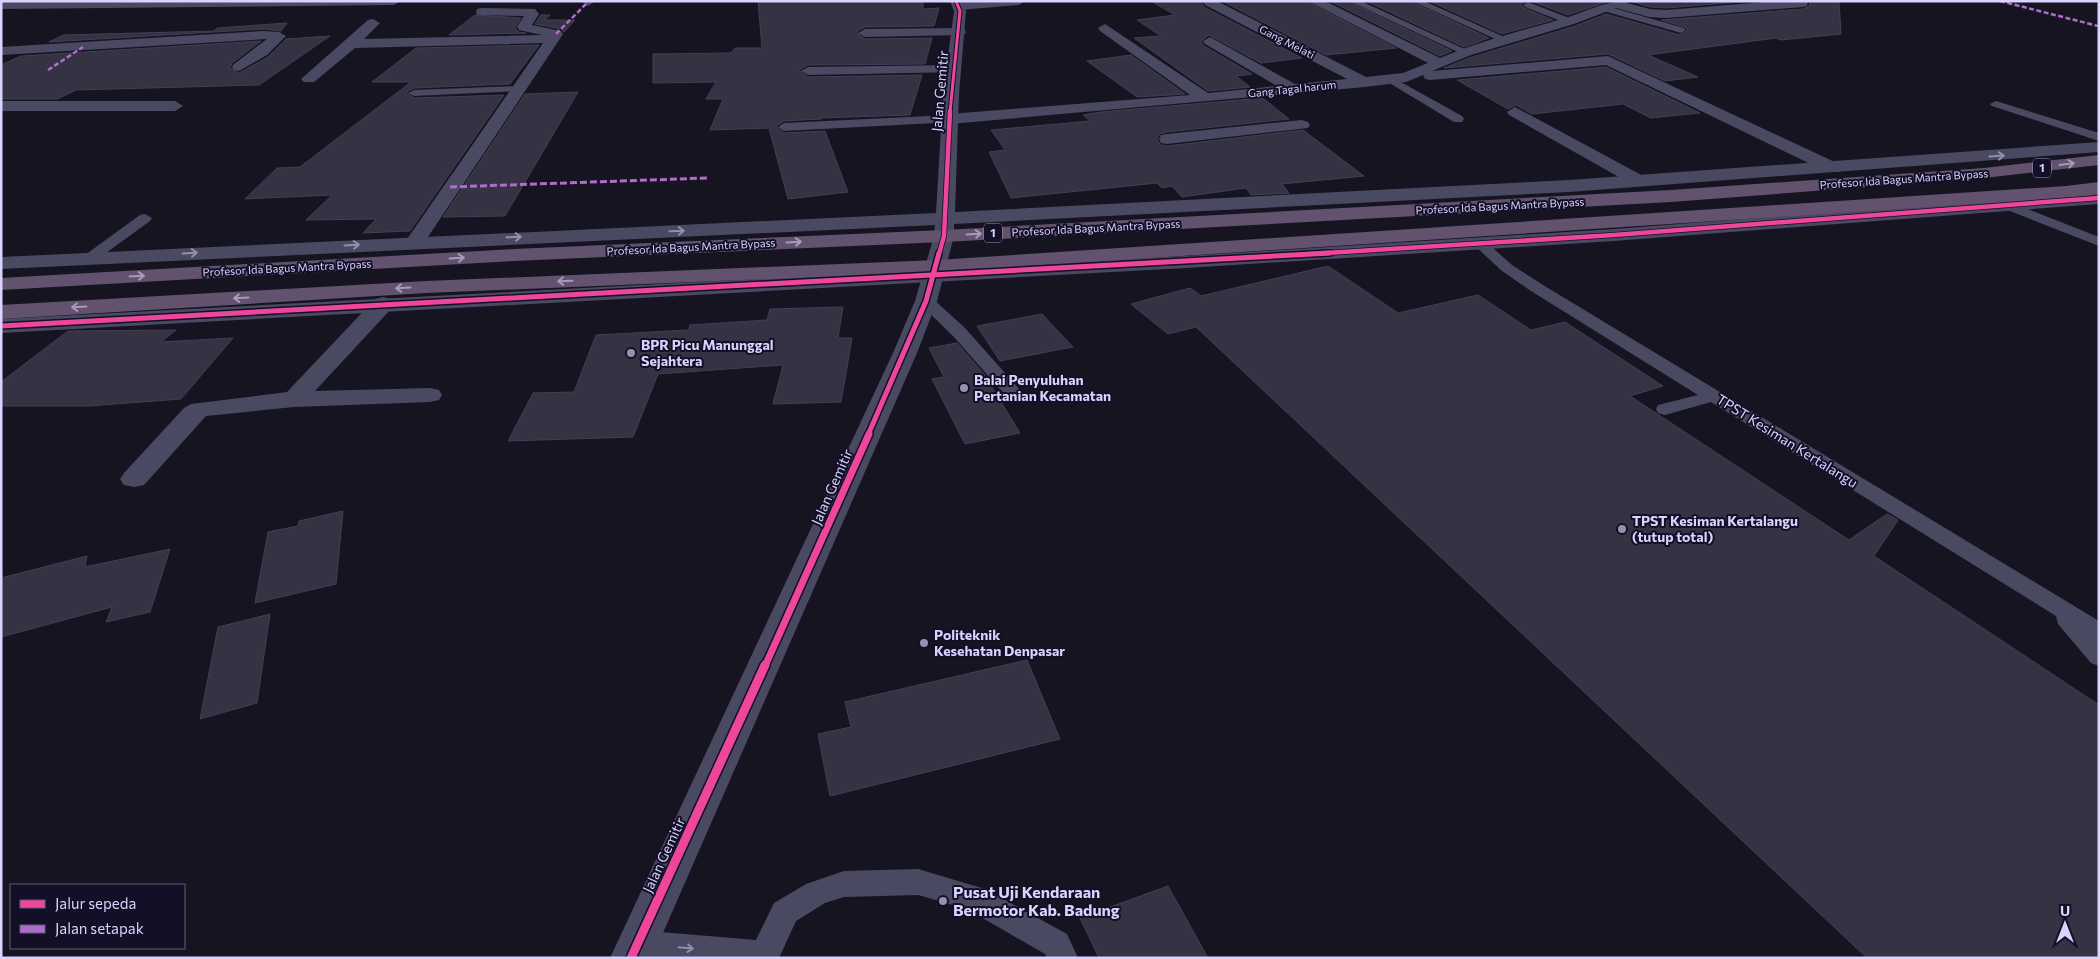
<svg xmlns="http://www.w3.org/2000/svg" width="2100" height="959" viewBox="0 0 2100 959" font-family="Commissioner,sans-serif">
	<style>
		.building { fill: #343243; stroke: #433f54 }
		.lines { fill: none; stroke-linecap: round; stroke-linejoin: round }
		.service { fill: #4a4962; fill-rule: evenodd }
		.minor { fill: #4a4962; fill-rule: evenodd }
		.tertiary { fill: #4a4962; fill-rule: evenodd }
		.trunk { fill: #62526e; fill-rule: evenodd }
		.quiet-far1 { stroke: #b06ccc; stroke-width: 2.5; stroke-dasharray: 5 2.5; stroke-linecap: butt }
		.quiet { stroke: #b06ccc; stroke-width: 3; stroke-dasharray: 7 3; stroke-linecap: butt }
		.cycleway-far4-casing { stroke: #130f26; stroke-width: 5 }
		.cycleway-far3-casing { stroke: #130f26; stroke-width: 6 }
		.cycleway-far2-casing { stroke: #130f26; stroke-width: 8 }
		.cycleway-far1-casing { stroke: #130f26; stroke-width: 10 }
		.cycleway-casing { stroke: #130f26; stroke-width: 12 }
		.cycleway-far4 { stroke: #ed469a; stroke-width: 3 }
		.cycleway-far3 { stroke: #ed469a; stroke-width: 4.5 }
		.cycleway-far2 { stroke: #ed469a; stroke-width: 5 }
		.cycleway-far1 { stroke: #ed469a; stroke-width: 7 }
		.cycleway { stroke: #ed469a; stroke-width: 9 }
		.oneway { stroke: #928eb0 }
		.oneway2 { stroke: #a39abe }
		.poi-dot { fill: #9591b1; stroke: #130f26; stroke-width: 2 }
		.labels { text-anchor: middle; stroke-width: 4; stroke-linejoin: round; paint-order: stroke }
		.far-street-label { font-size: 11px; fill: #d9d4ff; stroke: #130f26 }
		.shield { fill: #130f26; stroke: #9e99be; stroke-width: 1 }
		.shield-label { font-size: 12px; font-weight: bold; fill: #d9d4ff }
		.street-label { font-size: 14px; fill: #d9d4ff; stroke: #130f26 }
		.poi-label { font-size: 14px; font-weight: bold; fill: #d9d4ff; stroke: #130f26; text-anchor: start }
		.near-poi-label { font-size: 16px; font-weight: bold; fill: #d9d4ff; stroke: #130f26; text-anchor: start }
	</style>
	<rect width="100%" height="100%" fill="#161421"/>
	<!-- building -->
	<g class="building">
		<polygon points="758,1 923,1 923,9 939,8 934,26 865,27 856,32 865,39 932,38 925,64 808,65 799,70 808,77 922,75 910,115 821,118 821,119 784,121 776,126 784,133 825,131 848,192 788,199 769,128 710,130 723,99 706,99 716,82 653,83 653,54 731,53 735,48 762,48"/>
		<polygon points="1151,1 1201,1 1204,7 1302,58 1261,63 1209,35 1201,41 1204,46 1252,74 1236,76 1250,87 1208,91 1134,38 1161,36 1137,20 1175,15"/>
		<polygon points="1222,1 1306,1 1396,48 1326,55"/>
		<polygon points="1330,1 1347,1 1452,51 1440,56"/>
		<polygon points="1366,1 1410,1 1489,38 1464,47"/>
		<polygon points="1429,1 1526,1 1521,5 1524,8 1553,20 1502,34"/>
		<polygon points="1531,1 1609,1 1568,15"/>
		<polygon points="1630,1 1751,1 1666,8 1650,7"/>
		<polygon points="1810,1 1839,1 1841,34 1781,40 1776,38 1648,55 1698,77 1665,81 1608,54 1444,68 1472,57 1575,26 1606,14 1680,35 1688,30 1685,27 1661,20 1803,9 1809,6"/>
		<polygon points="475,15 521,18 515,28 519,32 526,33 449,35"/>
		<polygon points="541,15 550,15 544,20 575,20 564,32 561,29 535,24"/>
		<polygon points="287,23 281,31 264,29 49,42 63,35 214,31 217,28"/>
		<polygon points="330,36 259,85 76,90 57,99 1,99 1,65 21,56 261,41 232,63 230,68 239,73 268,57 286,39"/>
		<polygon points="539,45 510,84 414,88 406,92 414,98 504,95 410,231 363,233 376,219 306,220 332,195 245,199 277,168 300,167 411,82 372,82 416,48"/>
		<polygon points="1131,55 1185,94 1137,97 1087,61"/>
		<polygon points="1606,67 1700,113 1651,118 1623,104 1532,114 1516,105 1508,109 1457,80"/>
		<polygon points="578,92 505,216 443,217 525,94"/>
		<polygon points="1263,98 1289,119 1167,132 1159,134 1157,140 1161,145 1167,146 1303,130 1364,176 1282,184 1289,193 1251,195 1246,188 1182,197 1172,186 1162,188 1157,183 1011,198 989,152 1005,150 991,130 1090,121 1083,115 1101,112"/>
		<polygon points="1328,266 1398,313 1478,295 1531,330 1565,322 1663,386 1630,396 1849,540 1887,514 1898,520 1874,556 2099,705 2099,958 1867,958 1196,327 1168,334 1131,304 1190,288 1201,296"/>
		<polygon points="843,307 838,338 852,338 841,402 773,404 783,365 658,374 633,437 508,441 533,393 574,392 596,335 689,330 690,325 767,320 770,309"/>
		<polygon points="1042,314 1073,347 1000,361 977,326"/>
		<polygon points="176,330 161,342 233,338 181,399 88,406 1,406 1,382 68,331"/>
		<polygon points="957,343 984,374 1020,433 965,444 932,379 944,377 929,348"/>
		<polygon points="343,511 336,584 255,603 268,532 298,526 299,521"/>
		<polygon points="170,549 150,612 106,622 112,607 1,637 1,578 87,556 85,567"/>
		<polygon points="270,614 257,703 200,719 218,627"/>
		<polygon points="1027,660 1060,739 830,796 818,734 851,727 845,702"/>
		<polygon points="1168,886 1208,958 1099,958 1080,918"/>
	</g>
	<g class="lines">
		<!-- service -->
		<g class="service">
			<polygon points="1349,1 1361,1 1471,52 1470,54 1462,54"/>
			<polygon points="1412,1 1424,1 1511,40 1502,42"/>
			<polygon points="1528,2 1572,19 1574,21 1566,23 1525,7 1523,5"/>
			<polygon points="1603,5 1684,28 1686,30 1681,33 1600,10 1598,8"/>
			<polygon points="1390,76 1462,116 1464,119 1462,122 1454,122 1386,81 1386,77"/>
			<polygon points="519,86 525,89 523,91 414,96 408,93 414,90"/>
			<polygon points="1996,101 2099,133 2099,141 1992,106 1990,104"/>
			<polygon points="950,115 954,116 954,122 784,131 778,127 784,123"/>
			<polygon points="2010,202 2099,237 2099,246 2005,209 2003,206"/>
			<polygon points="145,214 152,218 150,221 95,261 85,261 82,258 85,255 140,215"/>
			<polygon points="1480,240 1485,241 1512,265 1543,285 2099,621 2099,666 2091,663 2058,624 2056,616 1711,402 1665,415 1658,413 1656,409 1658,405 1698,395 1531,291 1502,271 1473,244"/>
			<polygon points="926,296 932,298 965,328 1019,389 1022,393 1019,397 1007,397 953,336 920,304 918,301 920,298"/>
			<polygon points="918,869 985,889 1067,934 1078,958 1047,958 1045,954 967,909 918,895 844,897 825,903 796,921 779,958 636,958 626,954 622,944 626,934 637,930 756,940 774,903 806,884 844,871"/>
		</g>
		<!-- minor -->
		<g class="minor">
			<polygon points="1,1 400,1 394,5 1,9"/>
			<polygon points="582,1 594,1 594,2 588,6"/>
			<polygon points="970,1 1025,1 1019,5 959,10 953,6 954,3"/>
			<path d="M1203 1H1217L1366 77 1403 73 1428 63 1308 1H1325L1440 58C1480 41 1521 31 1562 19 1586 12 1603 1 1628 1L1627 3 1650 9 1666 10 1777 1H1808L1807 6 1803 7 1666 18 1649 17 1616 8 1574 24 1471 55 1432 71 1608 56 1839 164 1842 168 1839 172H1827L1606 65 1430 80 1425 79 1423 75 1406 82 1365 87 950 124 942 119 950 114 1190 95 1100 31 1098 28 1105 24 1208 93 1277 86 1205 44 1203 41 1210 37 1295 84 1347 79 1205 5Z"/>
			<polygon points="482,8 535,9 539,14 532,25 561,31 563,34 422,246 415,248 408,246 405,242 543,43 355,48 314,82 304,82 301,79 368,20 373,19 380,23 364,39 542,35 519,30 517,27 524,16 477,15 476,12 477,9"/>
			<polygon points="959,28 964,29 966,32 964,35 865,37 858,33 865,29"/>
			<polygon points="264,31 279,32 286,36 267,55 239,71 234,70 232,67 234,64 267,39 1,55 1,47"/>
			<polygon points="954,65 961,69 959,72 808,75 801,71 808,67"/>
			<polygon points="1,101 175,101 183,106 175,111 1,111"/>
			<polygon points="1515,107 1645,177 1648,181 1645,185 1633,185 1509,115 1507,112"/>
			<polygon points="1302,120 1308,122 1310,125 1308,128 1167,144 1161,143 1159,139 1161,135 1167,134"/>
			<polygon points="944,230 951,232 954,236 937,301 917,353 652,958 610,958 893,353 915,301 934,236 937,232"/>
			<polygon points="383,297 391,299 394,304 391,309 315,391 430,388 439,390 442,395 439,400 430,402 294,407 206,416 144,485 134,487 124,485 120,479 124,473 184,408 191,404 287,392 375,299"/>
		</g>
		<!-- tertiary -->
		<g class="tertiary">
			<polygon points="950,1 962,1 966,11 959,94 955,212 1569,180 2099,142 2099,152 1569,192 954,224 954,236 951,240 944,242 937,240 934,236 935,225 1,269 1,257 936,213 943,94 954,11"/>
			<polygon points="2099,192 2099,204 1614,241 1186,268 1,333 1,319 1186,256 1614,229"/>
		</g>
		<!-- trunk -->
		<g class="trunk">
			<polygon points="2099,155 2099,165 1984,178 1671,202 944,242 514,261 1,290 1,278 514,249 944,230 1671,190 1984,168"/>
			<polygon points="2099,182 2099,194 2066,198 937,272 426,293 1,319 1,305 426,281 937,260 2066,186"/>
		</g>
		<!-- quiet-far1 -->
		<g class="quiet-far1">
			<polyline points="2000,1 2098,26"/>
			<polyline points="556,34 588,2"/>
			<polyline points="48,70 83,47"/>
		</g>
		<!-- quiet -->
		<polyline class="quiet" points="450,187 707,178"/>
		<!-- cycleway-far4 casing -->
		<g class="cycleway-far4-casing">
			<polyline id="cycleway-far4" points="950,112 960,11 956,1"/>
		</g>
		<!-- cycleway-far3 casing -->
		<g class="cycleway-far3-casing">
			<g id="cycleway-far3">
				<polyline points="939,254 944,236 950,111"/>
				<polyline points="1310,254 1614,235 2099,198"/>
			</g>
		</g>
		<!-- cycleway-far2 casing -->
		<g class="cycleway-far2-casing">
			<g id="cycleway-far2">
				<polyline points="1,326 1330,253"/>
				<polyline points="868,435 926,301 939,253"/>
			</g>
		</g>
		<!-- cycleway-far1 casing -->
		<g class="cycleway-far1-casing">
			<polyline id="cycleway-far1" points="765,666 869,434"/>
		</g>
		<!-- cycleway casing -->
		<g class="cycleway-casing">
			<polyline id="cycleway" points="631,958 765,665"/>
		</g>
		<!-- cycleway-far4 -->
		<use href="#cycleway-far4" class="cycleway-far4"/>
		<!-- cycleway-far3 -->
		<use href="#cycleway-far3" class="cycleway-far3"/>
		<!-- cycleway-far2 -->
		<use href="#cycleway-far2" class="cycleway-far2"/>
		<!-- cycleway-far1 -->
		<use href="#cycleway-far1" class="cycleway-far1"/>
		<!-- cycleway -->
		<use href="#cycleway" class="cycleway"/>
	</g>
	<!-- one-way arrows -->
	<defs><path id="oneway-shaft" d="M-6 0H5M1.5-3L5.5 0L1.5 3" fill="none" stroke-width="1.6" stroke-linecap="round" stroke-linejoin="round" transform="scale(1.25)"/></defs>
	<g class="oneway">
		<use href="#oneway-shaft" transform="translate(1997 156) rotate(-4)"/>
		<use href="#oneway-shaft" transform="translate(677 231) rotate(-2)"/>
		<use href="#oneway-shaft" transform="translate(514 237) rotate(-2)"/>
		<use href="#oneway-shaft" transform="translate(352 245) rotate(-3)"/>
		<use href="#oneway-shaft" transform="translate(190 253) rotate(-3)"/>
		<use href="#oneway-shaft" transform="translate(686 948) rotate(5)"/>
	</g>
	<g class="oneway2">
		<use href="#oneway-shaft" transform="translate(2067 164) rotate(-8)"/>
		<use href="#oneway-shaft" transform="translate(974 234) rotate(-3)"/>
		<use href="#oneway-shaft" transform="translate(794 242) rotate(-3)"/>
		<use href="#oneway-shaft" transform="translate(457 258) rotate(-3)"/>
		<use href="#oneway-shaft" transform="translate(137 276) rotate(-3)"/>
		<use href="#oneway-shaft" transform="translate(565 281) rotate(178)"/>
		<use href="#oneway-shaft" transform="translate(403 288) rotate(177)"/>
		<use href="#oneway-shaft" transform="translate(241 298) rotate(177)"/>
		<use href="#oneway-shaft" transform="translate(79 307) rotate(177)"/>
	</g>
	<!-- markers -->
	<g class="poi-dot">
		<circle cx="631" cy="353" r="5"/>
		<circle cx="964" cy="388" r="5"/>
		<circle cx="1622" cy="529" r="5"/>
		<circle cx="924" cy="643" r="5"/>
		<circle cx="943" cy="901" r="5"/>
	</g>
	<g class="labels">
		<!-- far-street labels -->
		<g class="far-street-label">
			<text transform="translate(1287 42) rotate(27)" y="4">Gang Melati</text>
			<text transform="translate(1292 89) rotate(-6)" y="4">Gang Tagal harum</text>
			<text transform="translate(1904 179) rotate(-4)" y="4">Profesor Ida Bagus Mantra Bypass</text>
			<text transform="translate(1500 206) rotate(-3)" y="4">Profesor Ida Bagus Mantra Bypass</text>
			<text transform="translate(1096 228) rotate(-3)" y="4">Profesor Ida Bagus Mantra Bypass</text>
			<text transform="translate(691 247) rotate(-3)" y="4">Profesor Ida Bagus Mantra Bypass</text>
			<text transform="translate(287 268) rotate(-3)" y="4">Profesor Ida Bagus Mantra Bypass</text>
		</g>
		<!-- shield labels -->
		<g class="shield">
			<rect x="2033" y="158.5" width="18" height="19" rx="4"/>
			<rect x="984" y="223.5" width="18" height="19" rx="4"/>
		</g>
		<g class="shield-label">
			<text x="2042" y="172">1</text>
			<text x="993" y="237">1</text>
		</g>
		<!-- street labels -->
		<g class="street-label">
			<text transform="translate(940 91) rotate(-85)" y="5">Jalan Gemitir</text>
			<text transform="translate(1787 441) rotate(32)" y="5">TPST Kesiman Kertalangu</text>
			<text transform="translate(832 487) rotate(-66)" y="5">Jalan Gemitir</text>
			<text transform="translate(664 855) rotate(-65)" y="5">Jalan Gemitir</text>
		</g>
		<!-- poi labels -->
		<g class="poi-label">
			<text x="641" y="350">BPR Picu Manunggal<tspan x="641" dy="16">Sejahtera</tspan></text>
			<text x="974" y="385">Balai Penyuluhan<tspan x="974" dy="16">Pertanian Kecamatan</tspan></text>
			<text x="1632" y="526">TPST Kesiman Kertalangu<tspan x="1632" dy="16">(tutup total)</tspan></text>
			<text x="934" y="640">Politeknik<tspan x="934" dy="16">Kesehatan Denpasar</tspan></text>
		</g>
		<!-- near-poi labels -->
		<g class="near-poi-label">
			<text x="953" y="898">Pusat Uji Kendaraan<tspan x="953" dy="18">Bermotor Kab. Badung</tspan></text>
		</g>
	</g>
	<!-- border -->
	<rect width="2100" height="959" fill="none" stroke="#d9d4ff" stroke-width="5"/>
	<!-- legend -->
	<rect x="10" y="884" width="175" height="65" fill="#130f26" stroke="#625e7d"/>
	<rect x="20" y="900" width="25" height="8" fill="#ed469a" stroke="#625e7d"/>
	<text x="55" y="909" font-size="15" fill="#d9d4ff">Jalur sepeda</text>
	<rect x="20" y="925" width="25" height="8" fill="#b06ccc" stroke="#625e7d"/>
	<text x="55" y="934" font-size="15" fill="#d9d4ff">Jalan setapak</text>
	<!-- north arrow -->
	<g transform="translate(2065 924)" stroke="#130f26" stroke-width="4" paint-order="stroke">
	<path d="M0-4L9 19L0 12L-9 19Z" fill="#d9d4ff"/>
	<text y="-8" font-size="14" font-weight="bold" text-anchor="middle" fill="#d9d4ff">U</text>
	</g>
</svg>
